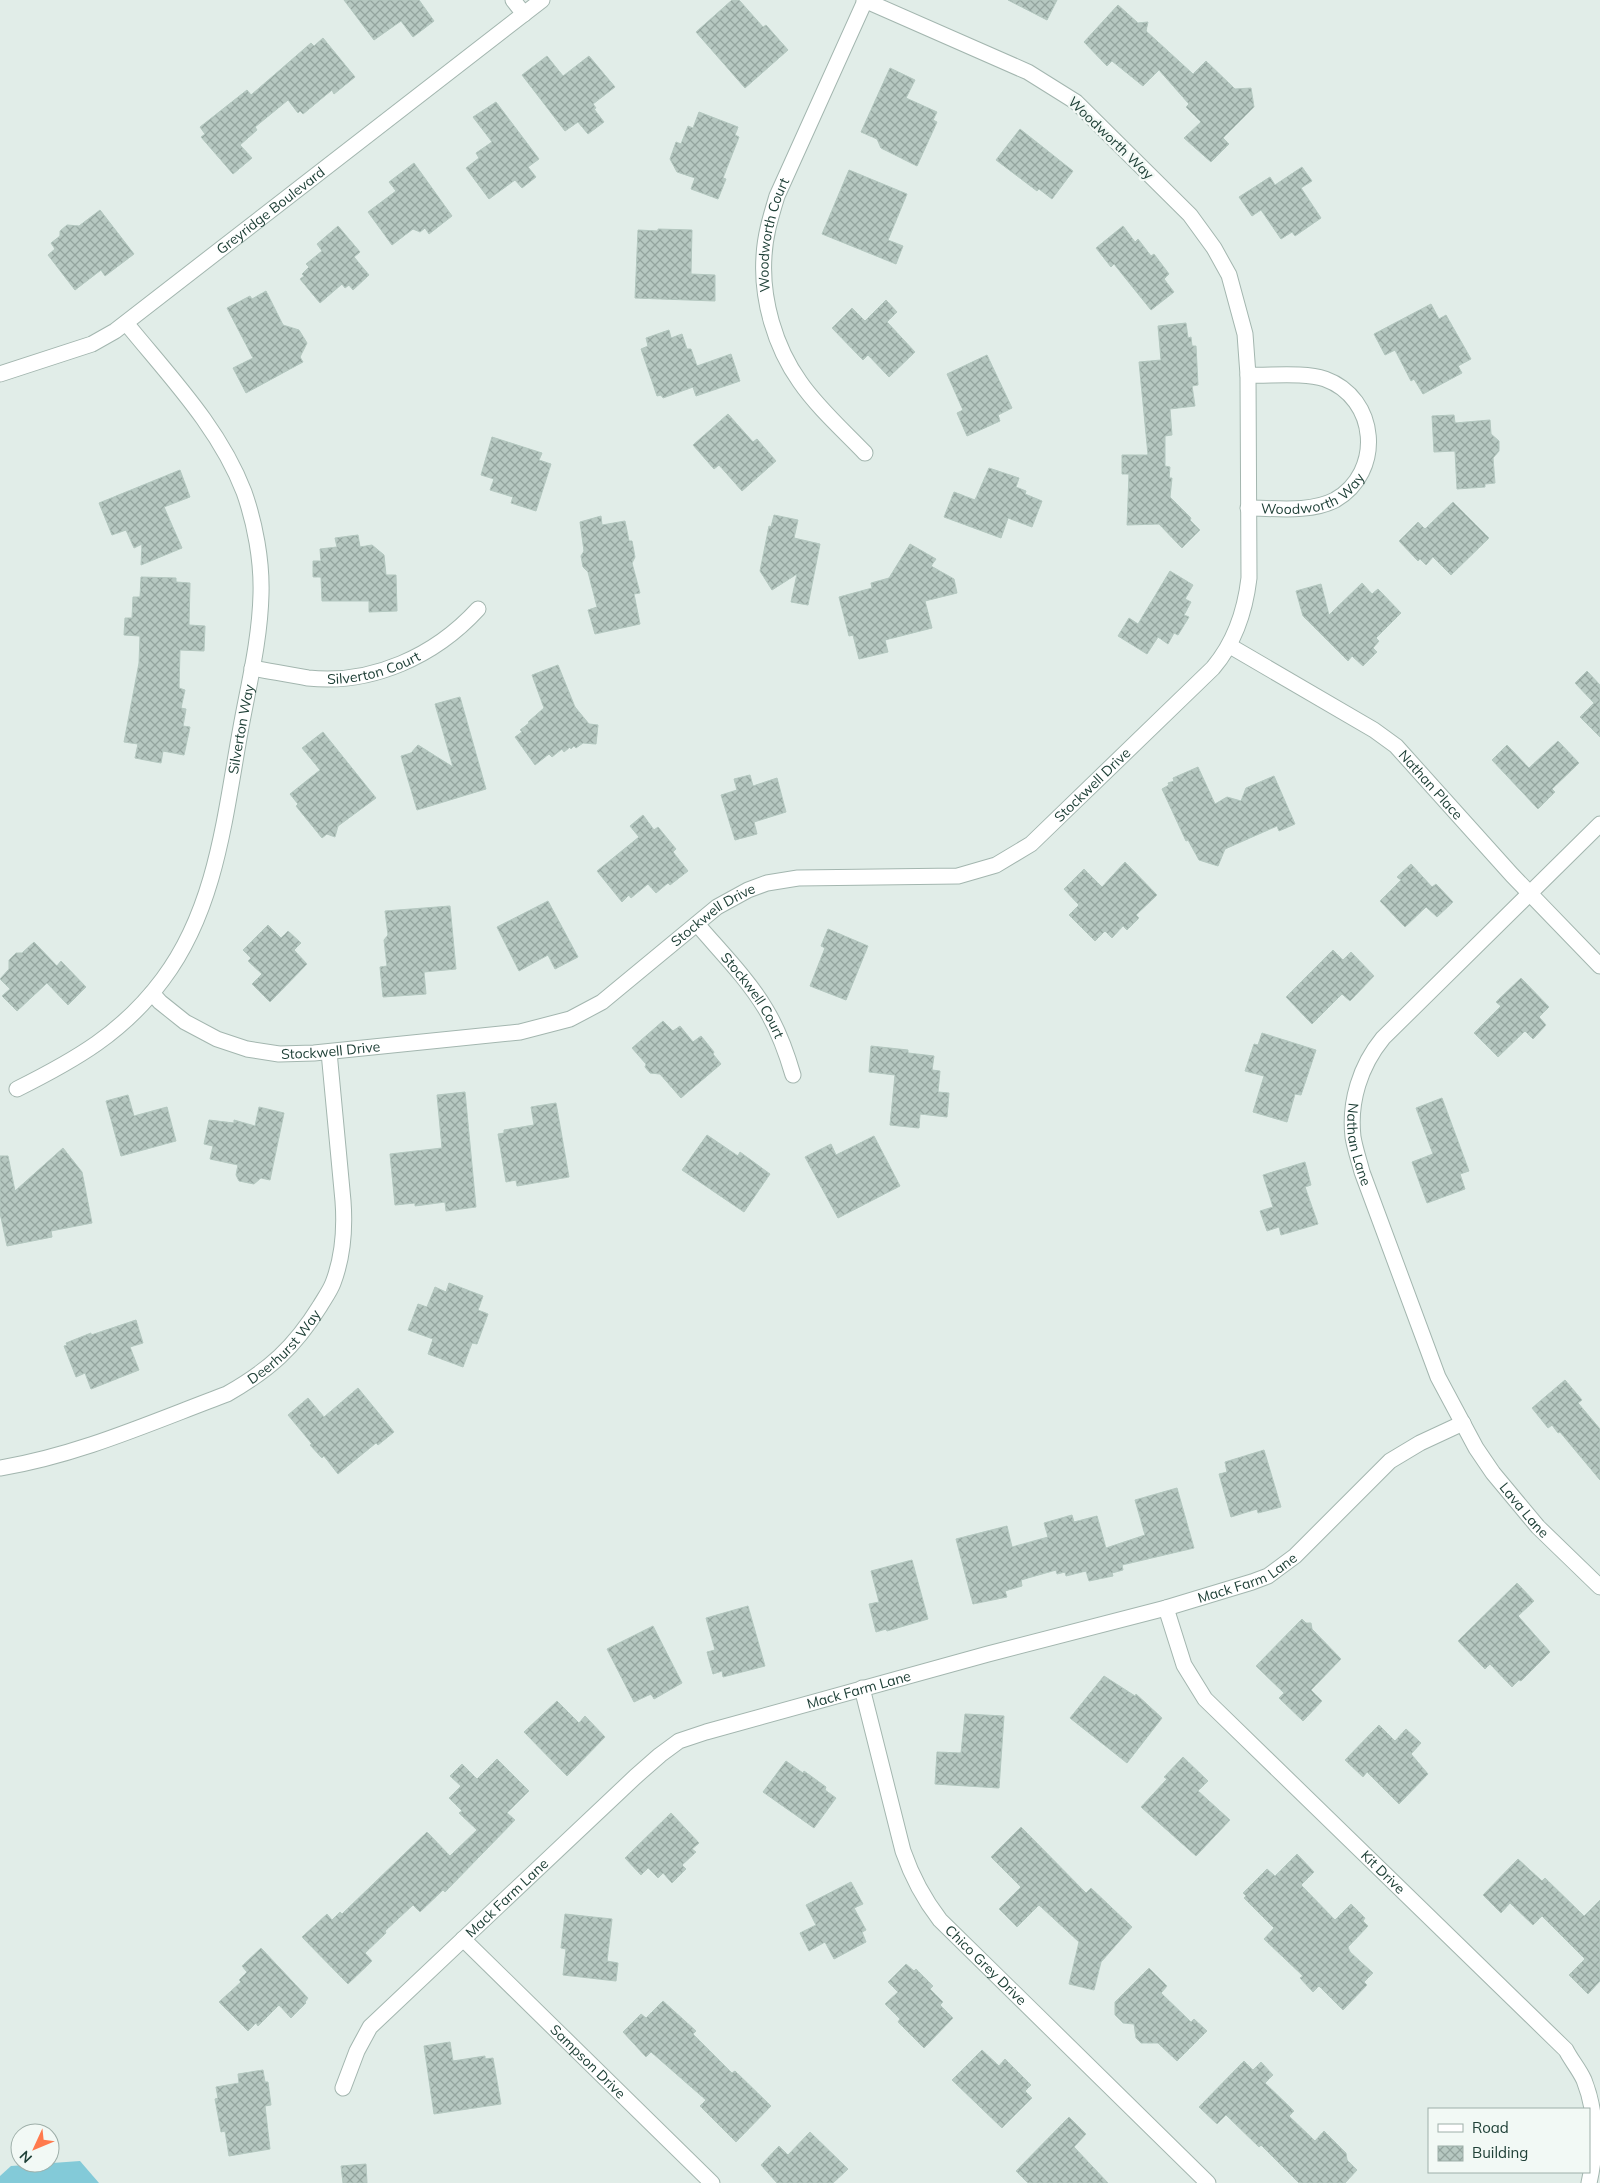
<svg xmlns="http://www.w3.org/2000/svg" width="1600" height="2183" viewBox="0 0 1600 2183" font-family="Mulish,sans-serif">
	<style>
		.water { fill: #83cad8 }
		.building { fill: url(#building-cross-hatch); stroke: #b3c7bf }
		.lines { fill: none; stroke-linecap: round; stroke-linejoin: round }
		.minor-casing { stroke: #a3b6af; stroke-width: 17 }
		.minor { stroke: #fff; stroke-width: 15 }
		.labels { text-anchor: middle; stroke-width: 4.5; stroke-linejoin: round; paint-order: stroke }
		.street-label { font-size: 14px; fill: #1f4037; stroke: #f2f9f5 }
	</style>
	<defs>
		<pattern id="building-cross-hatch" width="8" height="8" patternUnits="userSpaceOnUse" patternTransform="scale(1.25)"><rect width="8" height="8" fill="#b6c8c1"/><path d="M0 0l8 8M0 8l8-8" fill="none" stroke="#93a49e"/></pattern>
	</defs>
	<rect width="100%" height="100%" fill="#e1ede8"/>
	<!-- water -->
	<polygon class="water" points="80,2161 99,2183 0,2183 0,2176 11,2166"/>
	<!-- building -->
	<g class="building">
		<polygon points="344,0 419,0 434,21 413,37 401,21 374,40"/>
		<polygon points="732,0 739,0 763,27 766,25 788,50 745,88 696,32"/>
		<polygon points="1008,0 1057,0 1047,20"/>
		<polygon points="1118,5 1138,23 1148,22 1146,31 1193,74 1206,61 1235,89 1251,88 1254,107 1223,138 1229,144 1211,162 1184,138 1201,122 1186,107 1189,104 1159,70 1143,86 1112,61 1107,66 1084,42"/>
		<polygon points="323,38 355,77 334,94 332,90 303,114 300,111 298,113 288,100 255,127 257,130 240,145 252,158 233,174 201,137 205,134 200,127 247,90 251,95 311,43 314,46"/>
		<polygon points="547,56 563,76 589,56 615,87 593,104 596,108 594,109 604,122 588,134 578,122 565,131 522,75"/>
		<polygon points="890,68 915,80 906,98 937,112 933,120 937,122 917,166 881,148 877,139 861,132"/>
		<polygon points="496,102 539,159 528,167 536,177 522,188 515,180 489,199 466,168 479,158 476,153 492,142 473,117"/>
		<polygon points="699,112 738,127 735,135 739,137 723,178 726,179 718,199 691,189 695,178 677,172 670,159 676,142 681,144 688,126 693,128"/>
		<polygon points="1020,129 1073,171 1052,199 1039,189 1037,191 996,160"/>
		<polygon points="414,163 452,216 429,234 425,228 420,232 413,229 392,245 368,212 396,191 389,182"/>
		<polygon points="1302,167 1312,181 1301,188 1321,218 1295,236 1292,232 1281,239 1261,210 1252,216 1239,197 1270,177 1275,185"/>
		<polygon points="849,170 907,194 888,240 903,246 896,264 822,234"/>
		<polygon points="100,210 134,254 105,276 101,270 75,290 48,255 55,249 51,243 60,236 60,231 67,225 79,226"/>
		<polygon points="338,226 360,252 354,257 369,275 353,290 349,285 345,288 342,284 320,303 300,279 304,276 302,274 309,267 306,264 322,251 317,244"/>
		<polygon points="1123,226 1135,242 1138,239 1151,256 1154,254 1169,274 1164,279 1174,292 1151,310 1114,264 1111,267 1096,248"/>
		<polygon points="658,229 692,230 691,274 715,275 715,301 635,298 638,230 658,231"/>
		<polygon points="266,291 283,325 299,330 307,343 300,357 303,362 246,393 233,368 253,358 227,308 250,296 252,299"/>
		<polygon points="886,300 897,312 887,322 915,352 889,377 868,355 863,360 832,328 852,308 865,321"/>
		<polygon points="1431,304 1439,319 1446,315 1471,359 1458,366 1462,373 1423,394 1414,379 1411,381 1395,350 1385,355 1374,334"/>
		<polygon points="1186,323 1188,338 1191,337 1192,346 1196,346 1198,385 1192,386 1195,406 1170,409 1172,435 1165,436 1165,466 1170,467 1169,478 1172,478 1170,497 1191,518 1190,520 1200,530 1182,548 1159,524 1127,525 1129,474 1122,474 1122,455 1148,455 1139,362 1161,360 1158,326"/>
		<polygon points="669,330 671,338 682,334 687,349 691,349 697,366 731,354 740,381 696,396 693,387 663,398 661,395 657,396 641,349 648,346 646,338"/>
		<polygon points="987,355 1012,408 998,415 1000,421 967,436 957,413 963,410 947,374"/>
		<polygon points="728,414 753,442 757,439 776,461 742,491 719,465 714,469 693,445"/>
		<polygon points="1454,415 1455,423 1490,420 1491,434 1499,441 1499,451 1493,458 1495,483 1485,484 1485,487 1457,489 1455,451 1434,452 1432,416"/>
		<polygon points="492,437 542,453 539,460 551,464 536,511 511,503 513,497 490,490 494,479 481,475"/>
		<polygon points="989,468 1019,478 1016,487 1026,491 1025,494 1042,501 1032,527 1008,518 1001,538 944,517 954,492 975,500"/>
		<polygon points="180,470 190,497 164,507 182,548 141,565 142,544 134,548 126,530 112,535 99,503"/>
		<polygon points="1453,502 1489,538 1451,575 1433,557 1426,565 1420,559 1418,561 1399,541 1418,522 1425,529"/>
		<polygon points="774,515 798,520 794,538 820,544 808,605 791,602 797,574 772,590 760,571 769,526 771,527"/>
		<polygon points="601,516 602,525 625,521 629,541 632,541 635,557 632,563 640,593 634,594 640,624 595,634 588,610 597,607 588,572 583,567 581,556 584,551 580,522"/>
		<polygon points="358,535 360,547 372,545 384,555 386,575 396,575 397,611 369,612 369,601 322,601 321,577 313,577 313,561 321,561 320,549 337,547 335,538"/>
		<polygon points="910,544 936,559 931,566 954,579 957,593 925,601 932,628 885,640 888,652 859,659 853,635 849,636 839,597 872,588 871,583 889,578"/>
		<polygon points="1170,571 1193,585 1185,599 1191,602 1184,615 1189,617 1178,635 1174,633 1168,644 1158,637 1147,654 1118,636 1129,618 1138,624"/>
		<polygon points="141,577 176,578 176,582 190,583 189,625 205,626 204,651 180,650 179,688 185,690 181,708 186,709 183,726 190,727 184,755 163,751 161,763 135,758 138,744 124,742 139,663 140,636 124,635 125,618 132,618 133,597 140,597"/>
		<polygon points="1362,583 1372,594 1378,589 1401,613 1376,638 1379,641 1373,648 1377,652 1363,666 1352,656 1348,661 1303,616 1296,591 1321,584 1329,615"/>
		<polygon points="558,665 575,707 589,724 598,725 596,744 583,743 576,748 574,746 571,749 570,747 564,752 562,749 552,757 549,754 535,765 515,737 522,732 520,730 529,723 528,722 544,708 532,675"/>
		<polygon points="1587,671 1600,685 1600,737 1580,717 1594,703 1575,683"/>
		<polygon points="460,697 486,789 417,810 401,756 411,753 418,745 453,767 435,704"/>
		<polygon points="323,732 376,798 338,826 335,837 327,834 322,838 296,806 298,804 290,794 320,770 302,748"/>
		<polygon points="1558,741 1579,763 1552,789 1555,792 1538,809 1492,760 1507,745 1529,768"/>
		<polygon points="1198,767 1215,804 1227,797 1241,801 1246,788 1274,776 1295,824 1279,831 1277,826 1225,849 1218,866 1199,860 1188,840 1186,841 1162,789 1169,785 1168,783 1174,781 1173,778"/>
		<polygon points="750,775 753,786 777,778 786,812 754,822 757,834 735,840 721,795 737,790 734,779"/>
		<polygon points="643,815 654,830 658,827 676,849 673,852 688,871 670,885 668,883 656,893 648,884 631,898 629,895 622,902 597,871 639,837 630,826"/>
		<polygon points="1125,862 1157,895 1136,915 1139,918 1127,930 1123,926 1112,938 1105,931 1095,941 1069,915 1079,905 1064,889 1084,869 1102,887"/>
		<polygon points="1411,864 1432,887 1436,884 1453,902 1437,917 1426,907 1405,927 1380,901 1401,880 1397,877"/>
		<polygon points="548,901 578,957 555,969 548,955 519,971 497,927"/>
		<polygon points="450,906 456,969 424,972 426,994 383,997 380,967 387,966 384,940 388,935 385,911"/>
		<polygon points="268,925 281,938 288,931 301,943 294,950 307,964 270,1002 252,984 262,974 248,961 251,958 243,950"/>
		<polygon points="828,929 868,946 846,1000 810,986 825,948 821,946"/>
		<polygon points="34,942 57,966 61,961 86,987 68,1005 47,983 17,1011 2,996 10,989 0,979 9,969 9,960 16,953 22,953"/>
		<polygon points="1333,950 1343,960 1351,952 1374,976 1350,1001 1342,994 1312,1024 1286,997"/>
		<polygon points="1521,978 1549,1007 1539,1017 1546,1025 1533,1039 1525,1031 1498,1057 1474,1033 1501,1006 1496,1002"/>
		<polygon points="663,1021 673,1031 680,1026 693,1042 701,1036 714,1052 713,1054 721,1064 681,1098 660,1074 650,1073 645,1067 646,1064 632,1048"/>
		<polygon points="1262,1033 1316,1050 1301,1095 1295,1094 1287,1122 1253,1112 1264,1076 1245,1071 1254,1044 1258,1045"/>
		<polygon points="871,1046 908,1050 908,1053 934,1056 932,1070 940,1071 938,1092 949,1093 947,1117 920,1114 919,1128 890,1125 895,1075 869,1072"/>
		<polygon points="465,1092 476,1207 446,1211 445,1202 415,1206 415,1203 395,1205 390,1154 442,1148 437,1095"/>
		<polygon points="128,1095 134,1116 167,1107 176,1141 121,1156 106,1101"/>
		<polygon points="1442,1098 1469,1171 1460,1174 1465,1189 1427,1203 1412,1162 1433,1154 1416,1108"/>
		<polygon points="556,1103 569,1177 517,1186 516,1180 506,1182 498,1134 504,1133 504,1130 534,1125 531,1107"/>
		<polygon points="259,1107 284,1113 270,1180 261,1178 254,1184 239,1181 236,1175 238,1165 210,1159 213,1146 204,1144 209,1120 234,1123 234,1120 255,1126"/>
		<polygon points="707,1135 738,1156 740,1152 770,1174 744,1212 682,1170"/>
		<polygon points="874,1136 900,1186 838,1218 805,1157 831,1144 836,1155"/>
		<polygon points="63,1148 82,1172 92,1223 51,1231 52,1237 7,1246 0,1213 0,1156 8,1156 15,1191"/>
		<polygon points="1305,1162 1311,1185 1305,1187 1318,1224 1281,1235 1279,1227 1267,1231 1260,1211 1273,1207 1263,1175"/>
		<polygon points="449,1283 483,1296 478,1310 488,1314 477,1344 472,1343 463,1367 428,1354 433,1339 408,1330 418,1304 427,1307 435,1287 446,1292"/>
		<polygon points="136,1320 143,1343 130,1347 139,1370 91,1389 85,1373 76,1377 64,1346 67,1345 66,1343 91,1333 91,1335"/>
		<polygon points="1565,1380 1582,1400 1578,1403 1600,1429 1600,1480 1560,1432 1558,1433 1552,1425 1548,1428 1532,1408"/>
		<polygon points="358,1388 394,1432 378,1445 376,1443 338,1474 324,1456 322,1458 310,1445 312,1444 288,1415 308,1398 324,1417"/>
		<polygon points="1264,1450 1281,1507 1258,1513 1257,1509 1231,1517 1219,1474 1227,1472 1225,1462"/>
		<polygon points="1177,1488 1194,1548 1122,1565 1123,1570 1112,1573 1113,1576 1089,1581 1086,1571 1066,1576 1065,1572 1057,1574 1056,1570 1021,1580 1022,1586 1005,1591 1007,1597 973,1604 956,1539 1007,1526 1012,1547 1048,1537 1044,1523 1072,1515 1074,1522 1097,1516 1106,1548 1145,1535 1135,1500"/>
		<polygon points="912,1560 928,1619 887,1631 886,1629 876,1632 869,1604 879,1602 871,1571"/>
		<polygon points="1517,1583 1534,1601 1518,1616 1550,1652 1521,1681 1519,1680 1512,1687 1490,1664 1485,1669 1458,1641"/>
		<polygon points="748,1606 765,1666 723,1677 722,1671 713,1674 707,1652 715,1650 706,1618"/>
		<polygon points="1302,1619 1306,1623 1311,1623 1312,1629 1341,1659 1311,1690 1322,1701 1303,1721 1279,1698 1284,1693 1256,1666"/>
		<polygon points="653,1626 682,1683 654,1699 651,1694 634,1702 607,1649"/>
		<polygon points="1104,1676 1135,1696 1136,1694 1162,1718 1127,1763 1070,1718"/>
		<polygon points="557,1701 579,1723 585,1716 605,1737 567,1776 524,1732"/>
		<polygon points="965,1714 1004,1716 999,1788 935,1784 937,1752 961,1753"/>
		<polygon points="1379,1725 1395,1741 1406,1729 1421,1743 1411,1754 1428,1774 1399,1804 1367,1772 1363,1777 1345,1760"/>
		<polygon points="1183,1757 1208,1781 1198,1791 1230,1820 1196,1856 1141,1807 1167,1779 1164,1777"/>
		<polygon points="497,1759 529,1791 507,1813 515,1820 445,1892 443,1890 420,1912 413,1905 385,1931 386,1933 365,1953 372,1961 348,1984 302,1937 327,1914 332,1920 340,1912 342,1914 427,1832 450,1856 477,1830 459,1813 462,1811 449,1798 461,1786 450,1776 462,1764 477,1779"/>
		<polygon points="786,1761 803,1773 804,1771 826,1787 825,1790 836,1798 814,1828 763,1792"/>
		<polygon points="671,1813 699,1843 692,1849 696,1852 682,1865 686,1869 672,1883 663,1873 658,1878 648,1868 641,1875 625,1858"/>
		<polygon points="1021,1827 1086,1893 1091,1888 1132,1927 1101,1962 1094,1990 1069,1984 1079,1942 1039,1905 1017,1927 999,1909 1021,1887 991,1857"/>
		<polygon points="1297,1854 1314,1872 1301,1885 1335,1920 1351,1904 1365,1918 1363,1921 1368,1926 1348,1947 1350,1952 1373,1973 1364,1982 1367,1985 1343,2010 1319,1986 1313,1992 1300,1978 1303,1976 1264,1939 1274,1928 1244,1898 1246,1896 1243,1893 1267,1869 1275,1876"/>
		<polygon points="1518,1859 1542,1881 1545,1878 1584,1916 1600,1900 1600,1981 1588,1994 1569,1975 1585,1959 1542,1916 1533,1925 1510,1903 1501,1913 1483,1895"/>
		<polygon points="851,1882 863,1904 854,1908 866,1930 862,1932 866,1942 834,1959 825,1942 809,1951 800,1933 816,1925 806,1905"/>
		<polygon points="565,1914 612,1919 607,1961 618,1963 616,1981 563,1975 566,1949 561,1948"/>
		<polygon points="261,1948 308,1998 305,2002 306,2003 291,2018 279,2005 258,2026 256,2023 248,2031 219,2002 241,1982 239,1980 247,1972 242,1966"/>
		<polygon points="906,1964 914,1971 916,1969 933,1986 930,1989 943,2002 940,2005 953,2018 924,2048 898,2022 900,2019 885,2004 898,1992 888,1982"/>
		<polygon points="1149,1968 1167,1986 1161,1993 1191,2022 1194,2019 1207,2031 1177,2061 1158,2043 1141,2043 1136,2038 1134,2024 1123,2023 1115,2015 1115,2002"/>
		<polygon points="663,2001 696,2031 693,2034 732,2073 735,2071 771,2106 736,2142 700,2106 706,2100 651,2052 646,2057 623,2032 641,2014 646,2018"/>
		<polygon points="450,2042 453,2061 485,2056 485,2059 493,2058 501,2104 434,2114 424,2046"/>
		<polygon points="982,2050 999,2066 1005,2059 1031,2085 1025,2091 1032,2098 1002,2128 952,2080"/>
		<polygon points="1244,2061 1253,2070 1261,2062 1273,2075 1265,2083 1294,2111 1289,2116 1315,2141 1324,2131 1346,2153 1347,2160 1357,2170 1345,2183 1299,2183 1261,2145 1259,2147 1226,2115 1217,2124 1199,2107"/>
		<polygon points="263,2070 265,2082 268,2082 271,2105 265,2106 270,2149 229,2156 225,2131 221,2132 215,2099 218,2098 216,2087 239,2083 238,2074"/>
		<polygon points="1069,2117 1086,2134 1074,2147 1108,2183 1028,2183 1016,2171"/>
		<polygon points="810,2132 848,2169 833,2183 777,2183 761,2165 779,2146 788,2155"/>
		<polygon points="366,2164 367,2183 343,2183 341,2166"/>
	</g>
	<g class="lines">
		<!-- minor casing -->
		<g class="minor-casing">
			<g id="minor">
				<polyline points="513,0 524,14"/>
				<path id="s1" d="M0 374 92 344 115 331 542 0"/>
				<path id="s2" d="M865 453C843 430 818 408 800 382 775 347 761 299 764 256 765 235 771 216 777 196L865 1"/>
				<path id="s3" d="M1248 508C1275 508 1310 513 1335 500 1384 472 1378 398 1325 379 1304 372 1270 376 1248 375"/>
				<path id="s4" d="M1230 646 1374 730 1396 746 1512 875 1600 966"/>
				<path id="s5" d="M252 668C270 671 289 675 308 678 372 685 435 656 478 609"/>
				<path id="s6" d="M1600 824 1383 1038C1360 1066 1349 1102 1353 1137 1355 1149 1359 1160 1362 1172L1438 1377 1476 1448 1493 1473 1538 1527 1600 1587"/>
				<path id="s7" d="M697 924C719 950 747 978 765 1008 778 1029 786 1051 793 1075"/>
				<path id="s8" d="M152 993 160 1002 185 1022 217 1039 247 1049 279 1054 314 1053 520 1032 570 1019 602 1002 717 907 748 890 767 883 798 878 958 876 996 865 1031 844 1213 668C1235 642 1245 612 1249 578L1248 375 1245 334 1229 275 1214 248 1190 215 1076 102 1028 72 864 0"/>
				<path id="s9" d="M17 1089C75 1060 123 1033 163 979 217 907 225 814 241 727 249 683 260 639 261 594 262 561 255 523 244 492 219 427 169 376 126 323"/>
				<path id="s10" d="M0 1468C79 1455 152 1422 227 1394 269 1370 294 1348 320 1306 324 1299 330 1291 333 1283 343 1257 345 1228 343 1201L329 1052"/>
				<path id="s11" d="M1166 1608 1184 1665 1205 1699 1566 2050C1571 2060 1579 2069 1584 2080 1597 2113 1597 2148 1589 2183"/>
				<path id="s12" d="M862 1688 903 1851C912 1877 923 1898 940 1920L1208 2183"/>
				<path id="s13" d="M463 1939 712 2183"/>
				<path id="s14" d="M343 2088 357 2051 370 2027 635 1777 660 1755 679 1741 706 1732 988 1654 1166 1608 1252 1582 1268 1576 1295 1556 1390 1461 1420 1443 1463 1423"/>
			</g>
		</g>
		<!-- minor -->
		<use href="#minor" class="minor"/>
	</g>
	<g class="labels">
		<!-- street labels -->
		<g class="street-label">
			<text transform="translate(1111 138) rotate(44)" y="5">Woodworth Way</text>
			<text dy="5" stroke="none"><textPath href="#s1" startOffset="320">Greyridge Boulevard</textPath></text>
			<text dy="5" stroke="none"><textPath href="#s2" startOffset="252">Woodworth Court</textPath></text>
			<text dy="5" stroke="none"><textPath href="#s3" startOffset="69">Woodworth Way</textPath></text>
			<text dy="5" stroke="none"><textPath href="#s5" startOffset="124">Silverton Court</textPath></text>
			<text dy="5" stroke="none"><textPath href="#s9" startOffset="449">Silverton Way</textPath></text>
			<text dy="5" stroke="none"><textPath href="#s4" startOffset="246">Nathan Place</textPath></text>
			<text dy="5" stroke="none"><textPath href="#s8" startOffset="1036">Stockwell Drive</textPath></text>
			<text dy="5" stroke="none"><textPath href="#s8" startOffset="616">Stockwell Drive</textPath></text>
			<text dy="5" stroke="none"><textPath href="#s7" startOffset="91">Stockwell Court</textPath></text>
			<text dy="5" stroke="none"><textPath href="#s8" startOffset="196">Stockwell Drive</textPath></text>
			<text dy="5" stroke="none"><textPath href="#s6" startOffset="419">Nathan Lane</textPath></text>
			<text dy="5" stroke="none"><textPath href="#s10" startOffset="314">Deerhurst Way</textPath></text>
			<text dy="5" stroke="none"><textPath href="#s6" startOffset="825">Lava Lane</textPath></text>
			<text dy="5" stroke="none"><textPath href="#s14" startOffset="1080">Mack Farm Lane</textPath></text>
			<text dy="5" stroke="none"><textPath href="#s14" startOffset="675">Mack Farm Lane</textPath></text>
			<text dy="5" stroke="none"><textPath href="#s11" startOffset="348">Kit Drive</textPath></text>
			<text dy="5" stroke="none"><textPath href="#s14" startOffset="255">Mack Farm Lane</textPath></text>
			<text dy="5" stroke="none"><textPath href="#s12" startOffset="311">Chico Grey Drive</textPath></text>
			<text dy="5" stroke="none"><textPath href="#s13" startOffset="175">Sampson Drive</textPath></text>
		</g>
	</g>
	<!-- legend -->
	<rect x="1428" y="2108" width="162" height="65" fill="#f2f9f5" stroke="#9eafa9"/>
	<rect x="1438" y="2124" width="25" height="8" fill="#ffffff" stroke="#9eafa9"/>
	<text x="1472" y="2133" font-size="15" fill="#1f4037">Road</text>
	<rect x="1438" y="2146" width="25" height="15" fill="url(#building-cross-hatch)" stroke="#9eafa9"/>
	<text x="1472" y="2158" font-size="15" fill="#1f4037">Building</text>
	<!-- north arrow -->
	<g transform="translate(35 2148) rotate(226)"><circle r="24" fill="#f2f9f5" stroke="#9eafa9"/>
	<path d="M0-4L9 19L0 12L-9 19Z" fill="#ff7a4d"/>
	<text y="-8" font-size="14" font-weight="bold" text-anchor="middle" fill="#1f4037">N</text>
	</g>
</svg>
